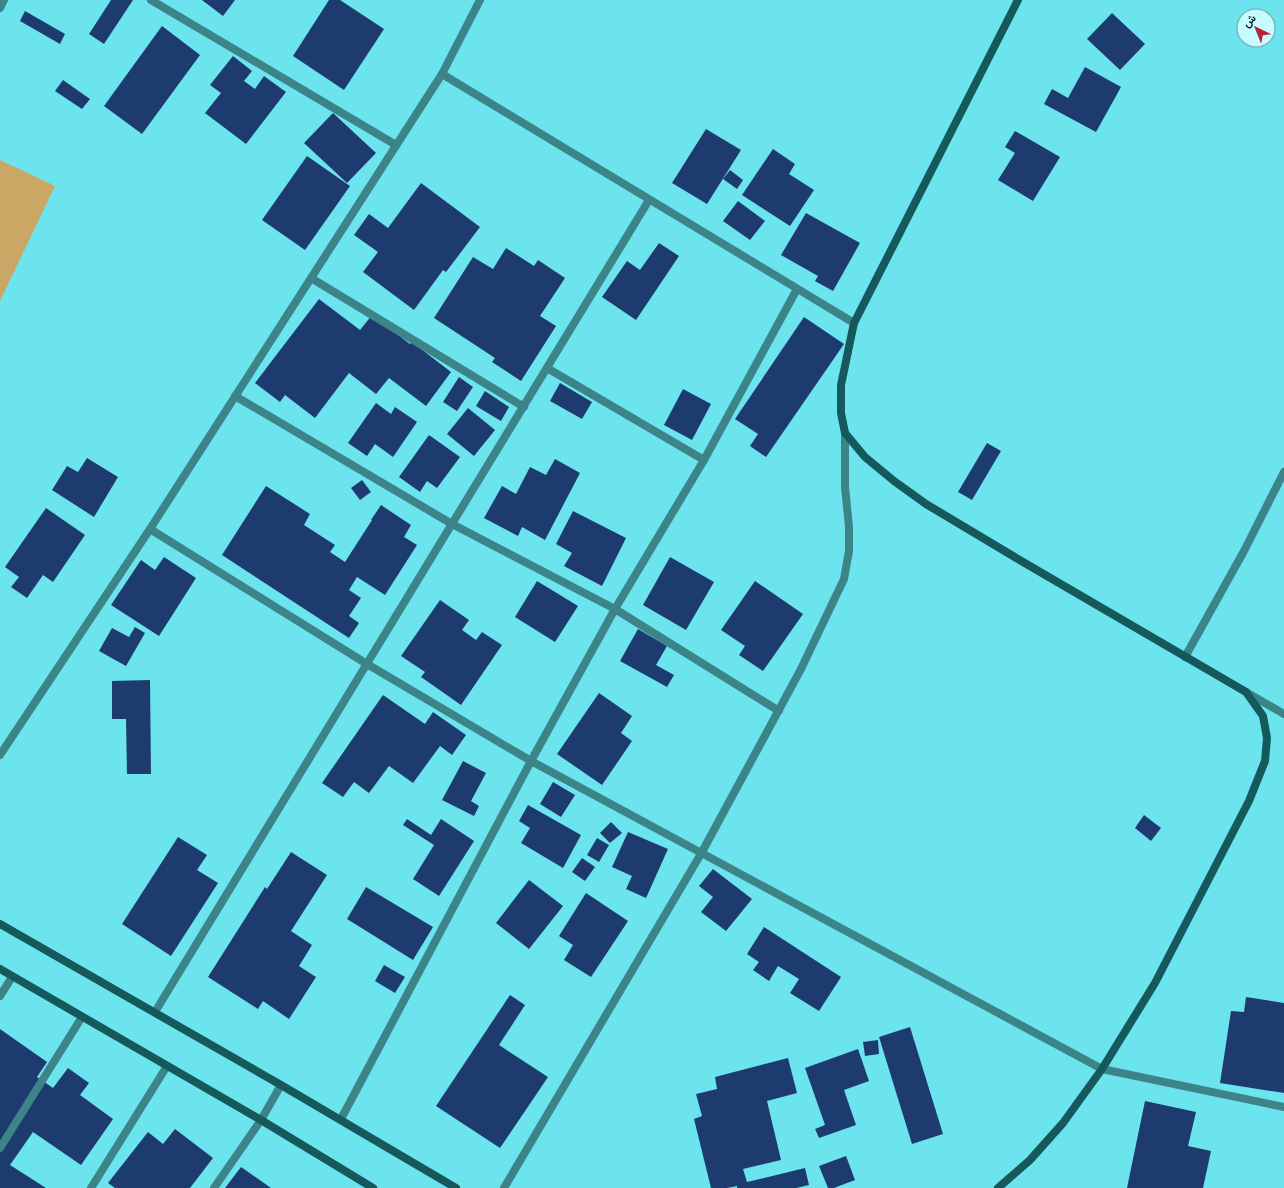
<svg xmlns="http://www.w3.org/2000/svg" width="1284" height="1188" viewBox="0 0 1284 1188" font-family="'Space Grotesk',Vazirmatn,sans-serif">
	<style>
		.pitch { fill: #cba766 }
		.building { fill: #1e3b70 }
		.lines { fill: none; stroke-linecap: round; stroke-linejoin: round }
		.street { stroke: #3d8489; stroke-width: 8 }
		.secondary { stroke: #15595d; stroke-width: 8 }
	</style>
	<rect width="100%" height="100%" fill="#6be4ed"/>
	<!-- pitch -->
	<polygon class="pitch" points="0,160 55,186 0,301"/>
	<!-- building -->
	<g class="building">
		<polygon points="111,0 133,0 104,44 89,34"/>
		<polygon points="202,0 235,0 223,16"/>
		<polygon points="329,0 340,0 384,29 344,90 293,56"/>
		<polygon points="25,11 65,34 60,44 20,21"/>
		<polygon points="1112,13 1145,44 1120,70 1087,39"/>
		<polygon points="162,26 200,55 142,134 104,106"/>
		<polygon points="233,56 252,71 244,81 255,89 264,76 286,92 246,144 205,113 221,93 210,85"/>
		<polygon points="1085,67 1121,87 1096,132 1044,104 1052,89 1068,98"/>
		<polygon points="63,80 90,99 82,109 55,91"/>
		<polygon points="333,113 376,153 347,183 304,143"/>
		<polygon points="706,129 741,150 707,204 672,183"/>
		<polygon points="1015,131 1060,157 1033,201 998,180 1015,153 1005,147"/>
		<polygon points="773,149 795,164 789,174 814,190 790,226 742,195"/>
		<polygon points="307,156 350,186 305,250 262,220"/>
		<polygon points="730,170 743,180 737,189 723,179"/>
		<polygon points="421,183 480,227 446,272 443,270 414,310 363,272 378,252 354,235 369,214 388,228"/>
		<polygon points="738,201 765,221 750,240 723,221"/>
		<polygon points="806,213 860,243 833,291 815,281 818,276 781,255"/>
		<polygon points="659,243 679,256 636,320 602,297 627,261 640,270"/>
		<polygon points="506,248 534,266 538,260 565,278 540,316 556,326 521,381 492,362 495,358 434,318 473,257 493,269"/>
		<polygon points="319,299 360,330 372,315 410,344 412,342 451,372 426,406 389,378 376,394 349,373 315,418 285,395 280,402 255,383"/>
		<polygon points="804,317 844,344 766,457 750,446 758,434 735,419"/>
		<polygon points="459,377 473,387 457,411 443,402"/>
		<polygon points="560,383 592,402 582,419 550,401"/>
		<polygon points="683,389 711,404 692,440 664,425"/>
		<polygon points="485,391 509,407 501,421 476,406"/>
		<polygon points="376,403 391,414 395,407 417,422 393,457 375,444 367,456 348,443"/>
		<polygon points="468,408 495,430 474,456 447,434"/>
		<polygon points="429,435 460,457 437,488 427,481 420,492 399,477"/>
		<polygon points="987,443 1001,451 972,500 958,492"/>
		<polygon points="87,458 118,477 94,517 52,490 67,466 78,472"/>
		<polygon points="555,459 580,473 545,540 522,527 518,536 484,518 502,486 516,494 530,467 546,475"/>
		<polygon points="362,480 371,492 360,500 351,488"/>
		<polygon points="266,486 310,514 304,525 335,545 330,552 345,562 372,520 371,520 381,505 411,525 404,537 417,545 385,595 357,577 349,590 361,598 349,616 359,623 349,638 222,555"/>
		<polygon points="46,508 85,535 53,582 43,575 27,598 11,587 19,577 5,567"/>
		<polygon points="573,511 626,538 602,586 564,566 572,553 556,544"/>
		<polygon points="164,557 196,578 159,636 111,605 141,560 155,570"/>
		<polygon points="670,557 714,582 686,630 643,605"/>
		<polygon points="537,581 578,606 555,642 515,617"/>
		<polygon points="755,581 803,614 763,671 739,655 745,646 721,630"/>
		<polygon points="440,600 469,620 462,630 476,640 482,632 502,645 461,705 421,677 425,672 401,656"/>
		<polygon points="135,627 145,633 126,666 99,651 112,628 129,637"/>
		<polygon points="638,629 667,646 656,665 674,675 667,687 620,661"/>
		<polygon points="150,680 151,774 127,774 126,719 112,719 112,681"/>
		<polygon points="599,693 632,716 621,733 632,741 602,785 557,754"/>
		<polygon points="383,695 425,724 433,712 466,735 452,755 440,746 413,783 389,766 369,793 354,782 343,797 322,783"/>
		<polygon points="463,761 486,773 471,801 479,806 474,816 442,800"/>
		<polygon points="553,782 575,795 561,817 540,804"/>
		<polygon points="528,805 581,835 563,868 521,843 530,828 519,821"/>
		<polygon points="1144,815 1161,828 1151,841 1135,828"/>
		<polygon points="407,819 431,835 441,819 474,841 439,896 413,879 434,845 403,825"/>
		<polygon points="611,822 622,833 610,843 600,833"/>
		<polygon points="628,832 668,849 646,898 626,889 632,876 612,867"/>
		<polygon points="178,837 207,855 197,870 218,883 171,956 122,924"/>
		<polygon points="597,838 609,845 599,862 587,855"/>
		<polygon points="291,852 327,875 291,931 312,945 299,966 316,977 289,1019 263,1001 258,1009 208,977 265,887 267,889"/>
		<polygon points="582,858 595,867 585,881 572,872"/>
		<polygon points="713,869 752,899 726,931 701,912 713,897 699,886"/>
		<polygon points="529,880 563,906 529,949 496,923"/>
		<polygon points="366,887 433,927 413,960 347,919"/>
		<polygon points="586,893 628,921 591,977 564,960 573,945 559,936"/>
		<polygon points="764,927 841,977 819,1011 790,993 799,979 778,966 769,981 753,970 759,962 747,954"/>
		<polygon points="384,965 405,977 395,993 375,981"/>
		<polygon points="510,995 525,1005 499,1045 548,1077 500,1148 436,1106"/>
		<polygon points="1246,997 1284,1003 1284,1093 1220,1083 1231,1011 1244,1012"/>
		<polygon points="910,1027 943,1134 912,1144 879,1037"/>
		<polygon points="0,1029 47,1062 37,1077 53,1088 68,1068 89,1083 80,1095 113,1119 81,1165 33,1132 10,1165 46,1188 0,1188"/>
		<polygon points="878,1040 879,1054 865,1056 863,1042"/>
		<polygon points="858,1049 869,1081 844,1090 856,1125 819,1138 815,1129 825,1125 805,1068"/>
		<polygon points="788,1058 797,1093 767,1101 781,1160 743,1169 747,1182 805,1168 809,1185 796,1188 737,1188 737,1186 727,1188 711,1188 694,1119 702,1116 696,1094 717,1089 715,1077"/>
		<polygon points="1145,1101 1196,1112 1188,1146 1211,1151 1203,1188 1127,1188"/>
		<polygon points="175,1129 213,1158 190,1188 115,1188 108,1183 148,1132 163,1144"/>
		<polygon points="846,1156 855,1180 834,1188 828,1188 819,1166"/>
		<polygon points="241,1167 271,1188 225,1188"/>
	</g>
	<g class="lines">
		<!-- street -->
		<g class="street">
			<polyline points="151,0 396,145"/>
			<polyline points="0,8 4,0"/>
			<polyline points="442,74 854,323"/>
			<polyline points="311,278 524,407"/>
			<polyline points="547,368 704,460"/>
			<polyline points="235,396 452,524 615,609 779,711"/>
			<polyline points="150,529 367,664 531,761 1102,1069 1284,1107"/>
			<polyline points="1185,657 1244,551 1284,472"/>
			<polyline points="1246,692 1284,714"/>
			<polyline points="0,755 150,529 442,74 480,0"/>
			<polyline points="0,996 12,977"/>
			<polyline points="155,1012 649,200"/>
			<polyline points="341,1119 531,761 615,609 704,460 797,289"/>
			<polyline points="0,1148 82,1017"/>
			<polyline points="91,1188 167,1066"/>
			<polyline points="214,1188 261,1120 281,1085"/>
			<polyline points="504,1188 702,852 801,669 844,579 849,551 849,527 845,487 845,433"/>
		</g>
		<!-- secondary -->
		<g class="secondary">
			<polyline points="0,924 281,1085 456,1188"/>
			<polyline points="0,969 261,1120 373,1188"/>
			<polyline points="998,1188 1030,1160 1063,1123 1102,1069 1155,983 1249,801 1265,761 1267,738 1263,716 1246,692 1023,562 926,504 894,481 865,457 845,433 841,413 841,385 854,323 1018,0"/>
		</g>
	</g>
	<!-- north arrow -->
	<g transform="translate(1256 28) rotate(317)"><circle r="19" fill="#c6fcff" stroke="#78a3a6"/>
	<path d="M0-3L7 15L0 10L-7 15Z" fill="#b42233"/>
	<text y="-6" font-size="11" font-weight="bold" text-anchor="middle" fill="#031e20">ش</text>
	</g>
</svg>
